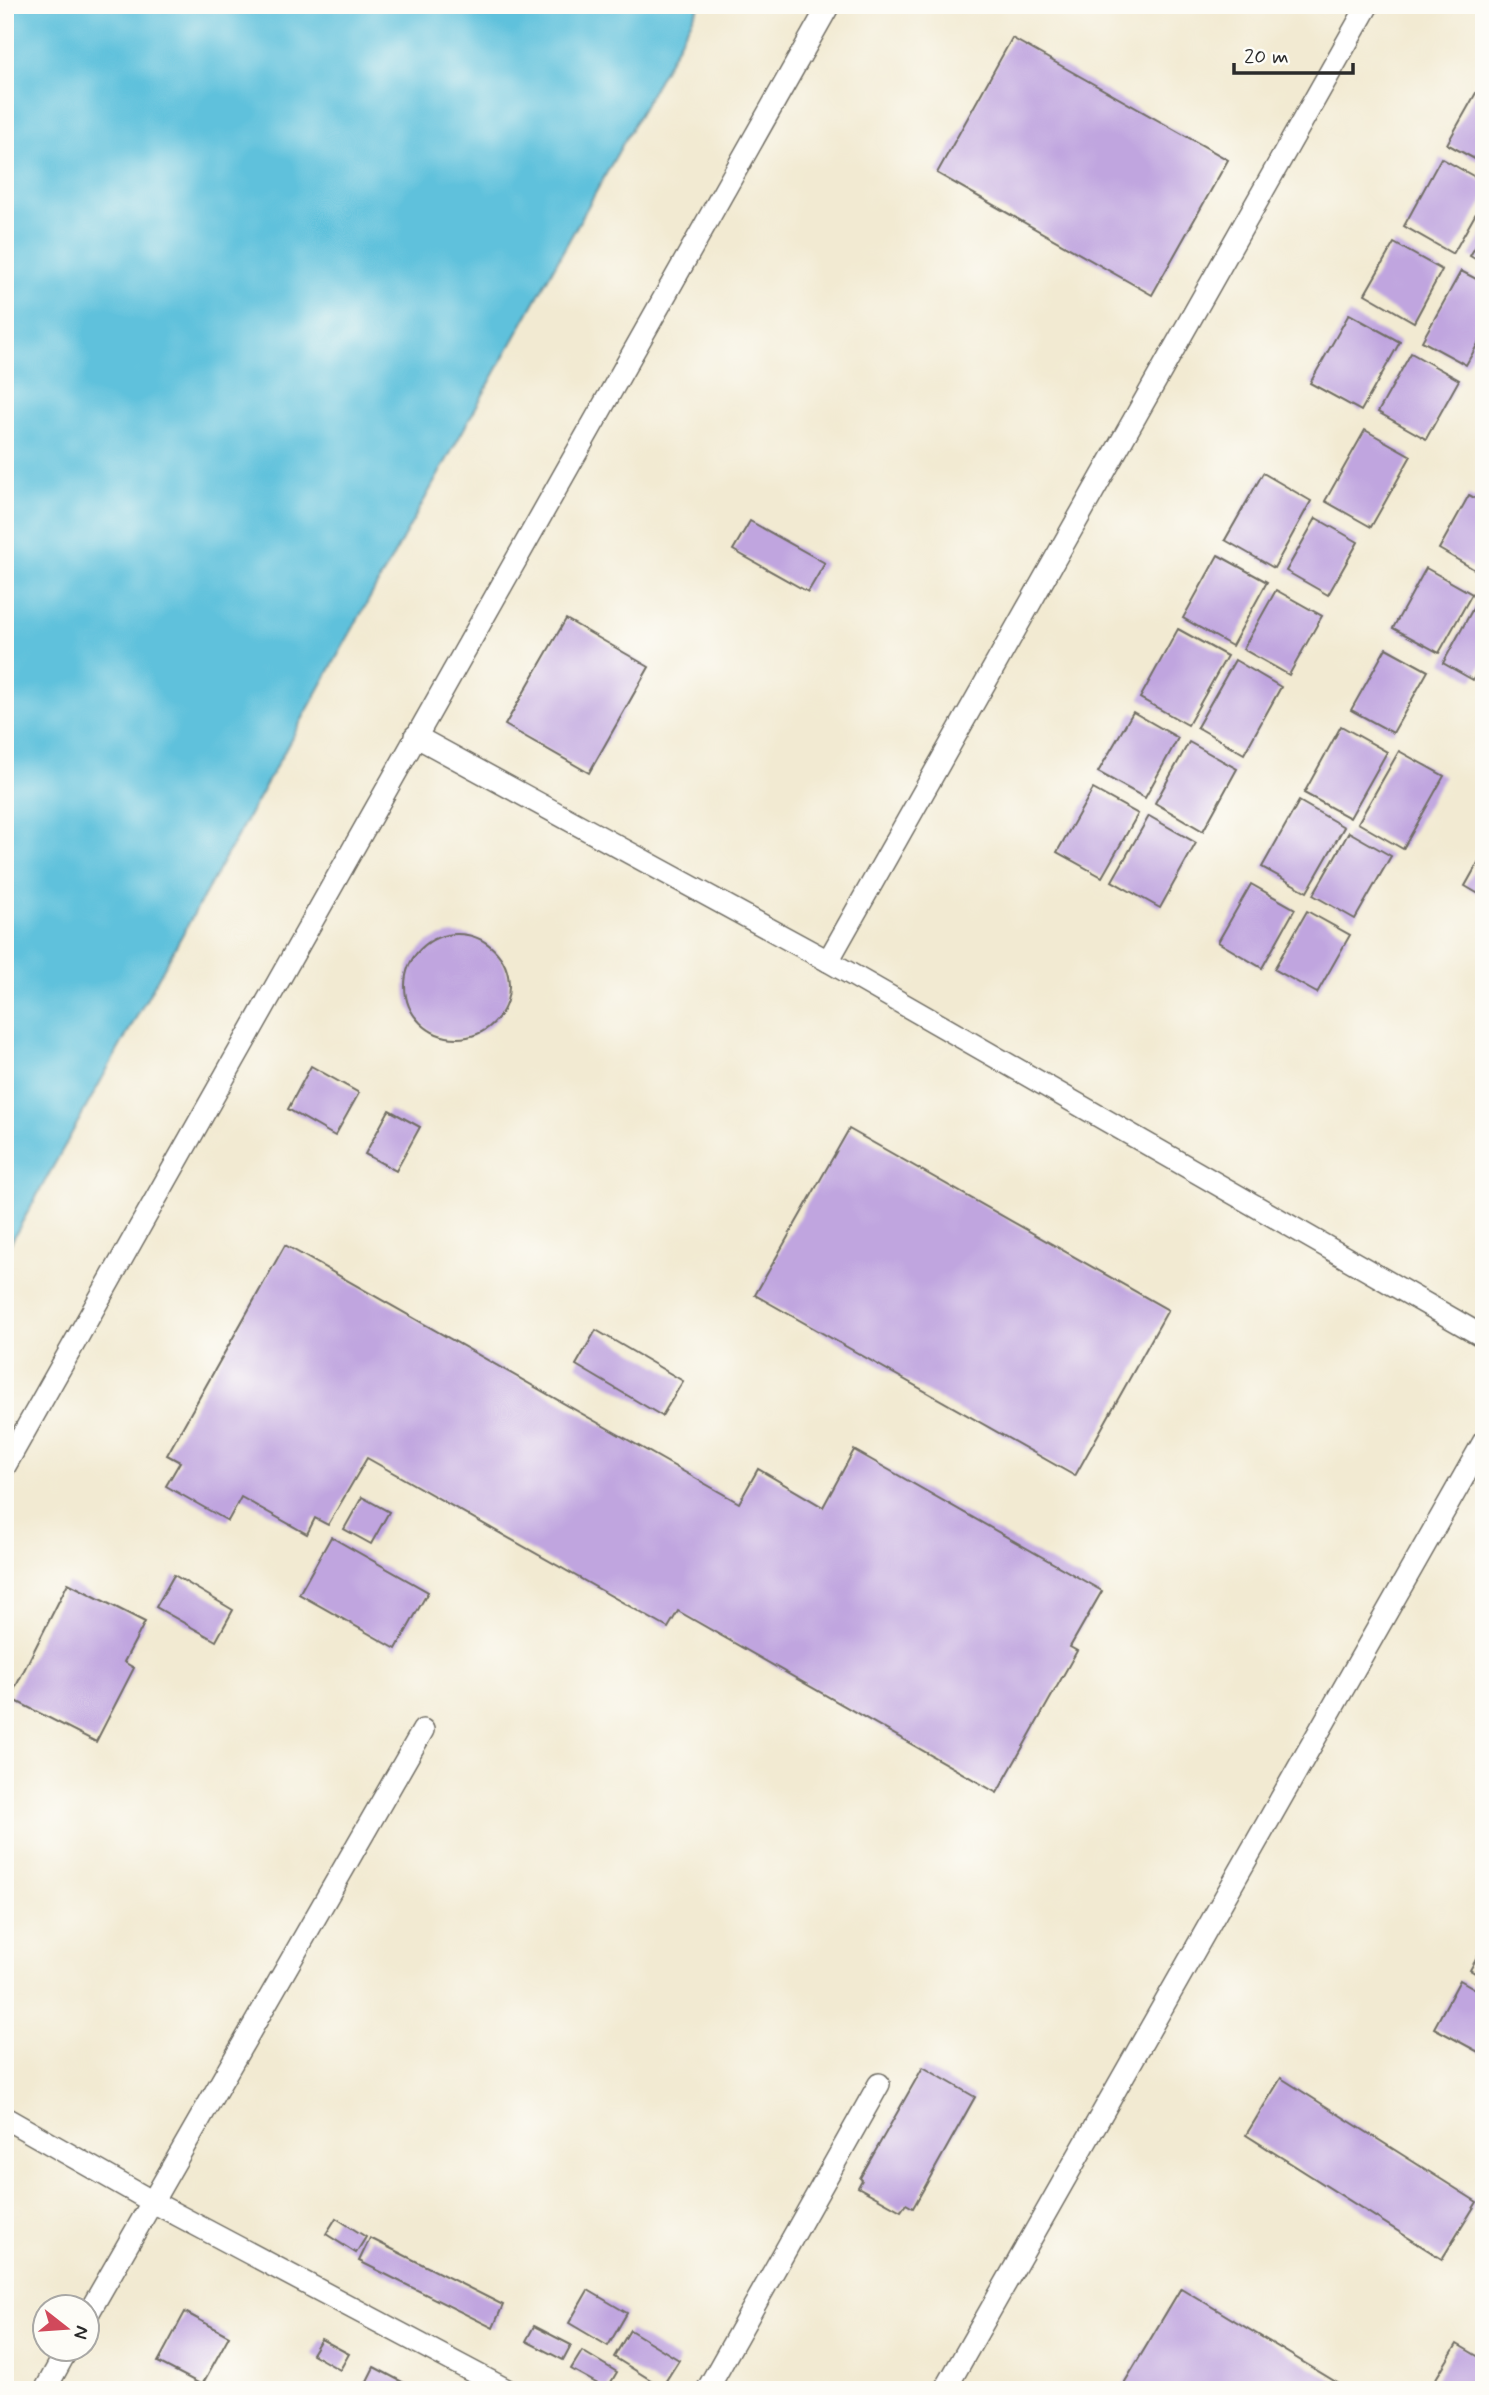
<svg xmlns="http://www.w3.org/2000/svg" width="1489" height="2395" viewBox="0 0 1489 2395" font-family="Mynerve,sans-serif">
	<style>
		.water { fill: #5ec1dc; stroke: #447684; stroke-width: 2 }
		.building { fill: #c0a5df }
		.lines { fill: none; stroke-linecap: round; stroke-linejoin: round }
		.lane-casing { stroke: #716e65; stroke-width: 24 }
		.lane { stroke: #fff; stroke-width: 21 }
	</style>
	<rect width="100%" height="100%" fill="#fdfcf7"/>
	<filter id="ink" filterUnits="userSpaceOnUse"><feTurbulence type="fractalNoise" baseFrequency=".0143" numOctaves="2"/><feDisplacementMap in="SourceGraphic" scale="14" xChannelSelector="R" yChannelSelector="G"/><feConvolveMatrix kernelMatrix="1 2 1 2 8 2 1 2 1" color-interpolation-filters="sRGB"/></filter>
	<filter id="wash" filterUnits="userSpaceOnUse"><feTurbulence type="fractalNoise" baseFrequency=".00686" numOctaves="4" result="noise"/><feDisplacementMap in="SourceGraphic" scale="28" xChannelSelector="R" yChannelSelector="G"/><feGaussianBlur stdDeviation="1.57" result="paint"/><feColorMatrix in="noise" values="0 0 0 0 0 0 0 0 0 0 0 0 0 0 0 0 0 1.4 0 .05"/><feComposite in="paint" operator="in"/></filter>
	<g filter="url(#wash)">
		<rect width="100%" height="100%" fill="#f2ead2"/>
		<!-- water -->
		<polygon class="water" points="5,5 700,5 5,1253"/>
		<g id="blocks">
			<!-- building -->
			<g class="building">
				<polygon points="1012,38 1228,160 1152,295 937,173"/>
				<polygon points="1477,91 1484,95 1484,164 1447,144"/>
				<polygon points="1441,158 1484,182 1484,199 1453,254 1404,226"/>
				<polygon points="1484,232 1484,264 1470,256"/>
				<polygon points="1394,243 1442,270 1414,322 1365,294"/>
				<polygon points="1461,271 1484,283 1484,333 1466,365 1422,341"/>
				<polygon points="1349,314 1400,342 1361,411 1310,383"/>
				<polygon points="1411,353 1459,380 1426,439 1378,412"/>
				<polygon points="1365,430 1411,456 1371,527 1325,501"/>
				<polygon points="1263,473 1311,501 1274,568 1225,540"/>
				<polygon points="1469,495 1484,503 1484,575 1439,549"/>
				<polygon points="1316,518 1358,542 1328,595 1286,571"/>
				<polygon points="750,521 825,563 808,592 733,550"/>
				<polygon points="1218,555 1267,582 1232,646 1183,618"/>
				<polygon points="1426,568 1472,594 1439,653 1393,628"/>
				<polygon points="1276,590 1322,616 1289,675 1243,649"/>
				<polygon points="1476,603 1484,608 1484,660 1473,680 1443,663"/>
				<polygon points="566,619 649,667 589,773 505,725"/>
				<polygon points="1178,629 1227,656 1188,725 1140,698"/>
				<polygon points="1386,648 1428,671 1393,733 1351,710"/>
				<polygon points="1235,660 1281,687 1244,754 1197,727"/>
				<polygon points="1133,712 1178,738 1145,798 1098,772"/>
				<polygon points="1341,726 1387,752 1350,818 1304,793"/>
				<polygon points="1189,742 1237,769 1203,831 1155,803"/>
				<polygon points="1399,751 1444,776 1403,849 1358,823"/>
				<polygon points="1093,789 1138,814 1102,877 1057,852"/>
				<polygon points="1299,801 1344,827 1307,892 1262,867"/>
				<polygon points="1149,816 1196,843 1160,908 1112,881"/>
				<polygon points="1349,832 1391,856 1355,919 1313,895"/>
				<polygon points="1484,852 1484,897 1465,886"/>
				<polygon points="1251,884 1295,909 1262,968 1218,942"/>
				<polygon points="1307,911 1350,935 1317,993 1274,969"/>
				<circle cx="457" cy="986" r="52"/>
				<polygon points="311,1066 359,1093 335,1136 288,1109"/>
				<polygon points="389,1110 420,1127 396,1171 365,1154"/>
				<polygon points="849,1129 1168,1310 1075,1476 755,1295"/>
				<polygon points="285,1245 739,1503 758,1469 823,1507 854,1450 1102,1591 1070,1647 1077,1651 997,1793 678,1611 668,1628 367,1458 328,1525 315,1518 307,1534 241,1497 228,1521 166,1486 180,1462 167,1455"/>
				<polygon points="596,1330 683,1381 662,1416 576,1365"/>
				<polygon points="362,1497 389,1512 371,1544 344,1529"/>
				<polygon points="331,1537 428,1592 396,1649 299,1594"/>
				<polygon points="174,1575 233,1610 216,1641 156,1607"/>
				<polygon points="68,1583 145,1622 124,1662 134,1668 96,1742 10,1698"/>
				<polygon points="1484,1945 1484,1978 1470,1970"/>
				<polygon points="1460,1980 1484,1994 1484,2055 1434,2028"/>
				<polygon points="923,2067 975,2097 913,2208 906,2204 901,2211 858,2187 862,2180 860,2178"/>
				<polygon points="1281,2078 1477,2202 1442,2259 1246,2135"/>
				<polygon points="336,2218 366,2237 356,2253 326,2234"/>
				<polygon points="370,2238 503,2305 493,2328 359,2261"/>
				<polygon points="1181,2288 1349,2390 1120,2390"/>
				<polygon points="588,2290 627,2313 608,2346 569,2323"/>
				<polygon points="185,2312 229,2336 202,2385 158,2362"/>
				<polygon points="534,2326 571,2345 563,2360 526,2341"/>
				<polygon points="630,2330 679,2360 662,2387 614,2357"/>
				<polygon points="321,2339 349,2354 340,2370 312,2354"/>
				<polygon points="1457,2344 1484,2360 1484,2390 1429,2390"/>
				<polygon points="582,2351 617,2372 607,2389 571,2369"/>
				<polygon points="374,2367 408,2385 406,2390 374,2390 365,2385"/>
			</g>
		</g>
	</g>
	<g filter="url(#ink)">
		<use href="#blocks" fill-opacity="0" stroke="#716e65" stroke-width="2"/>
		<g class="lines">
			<!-- lane casing -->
			<g class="lane-casing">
				<g id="lane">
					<polyline points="415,736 828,961 1484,1337"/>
					<polyline points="828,961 1368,5"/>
					<polyline points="5,1466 829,5"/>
					<polyline points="5,2118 151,2201 507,2390"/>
					<polyline points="88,2314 423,1730"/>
					<polyline points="45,2390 67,2350"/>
					<polyline points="707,2390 879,2084"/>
					<polyline points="945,2390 1484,1441"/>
				</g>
			</g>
			<!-- lane -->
			<use href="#lane" class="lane"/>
		</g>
	</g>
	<!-- margin -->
	<rect width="1489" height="2395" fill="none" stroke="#fdfcf7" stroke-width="28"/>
	<!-- north arrow -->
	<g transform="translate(66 2328) rotate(107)"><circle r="33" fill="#fdfcf7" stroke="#a9a8a5" stroke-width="2"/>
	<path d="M0-5L12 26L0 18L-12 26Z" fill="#d1495b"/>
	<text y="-10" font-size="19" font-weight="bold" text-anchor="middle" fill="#2b2b2b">N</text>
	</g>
	<!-- scale -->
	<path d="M1234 63v10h119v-10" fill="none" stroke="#2b2b2b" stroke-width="3.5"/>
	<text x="1244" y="63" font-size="21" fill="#2b2b2b" stroke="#fdfcf7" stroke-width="5" paint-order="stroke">20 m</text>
</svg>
